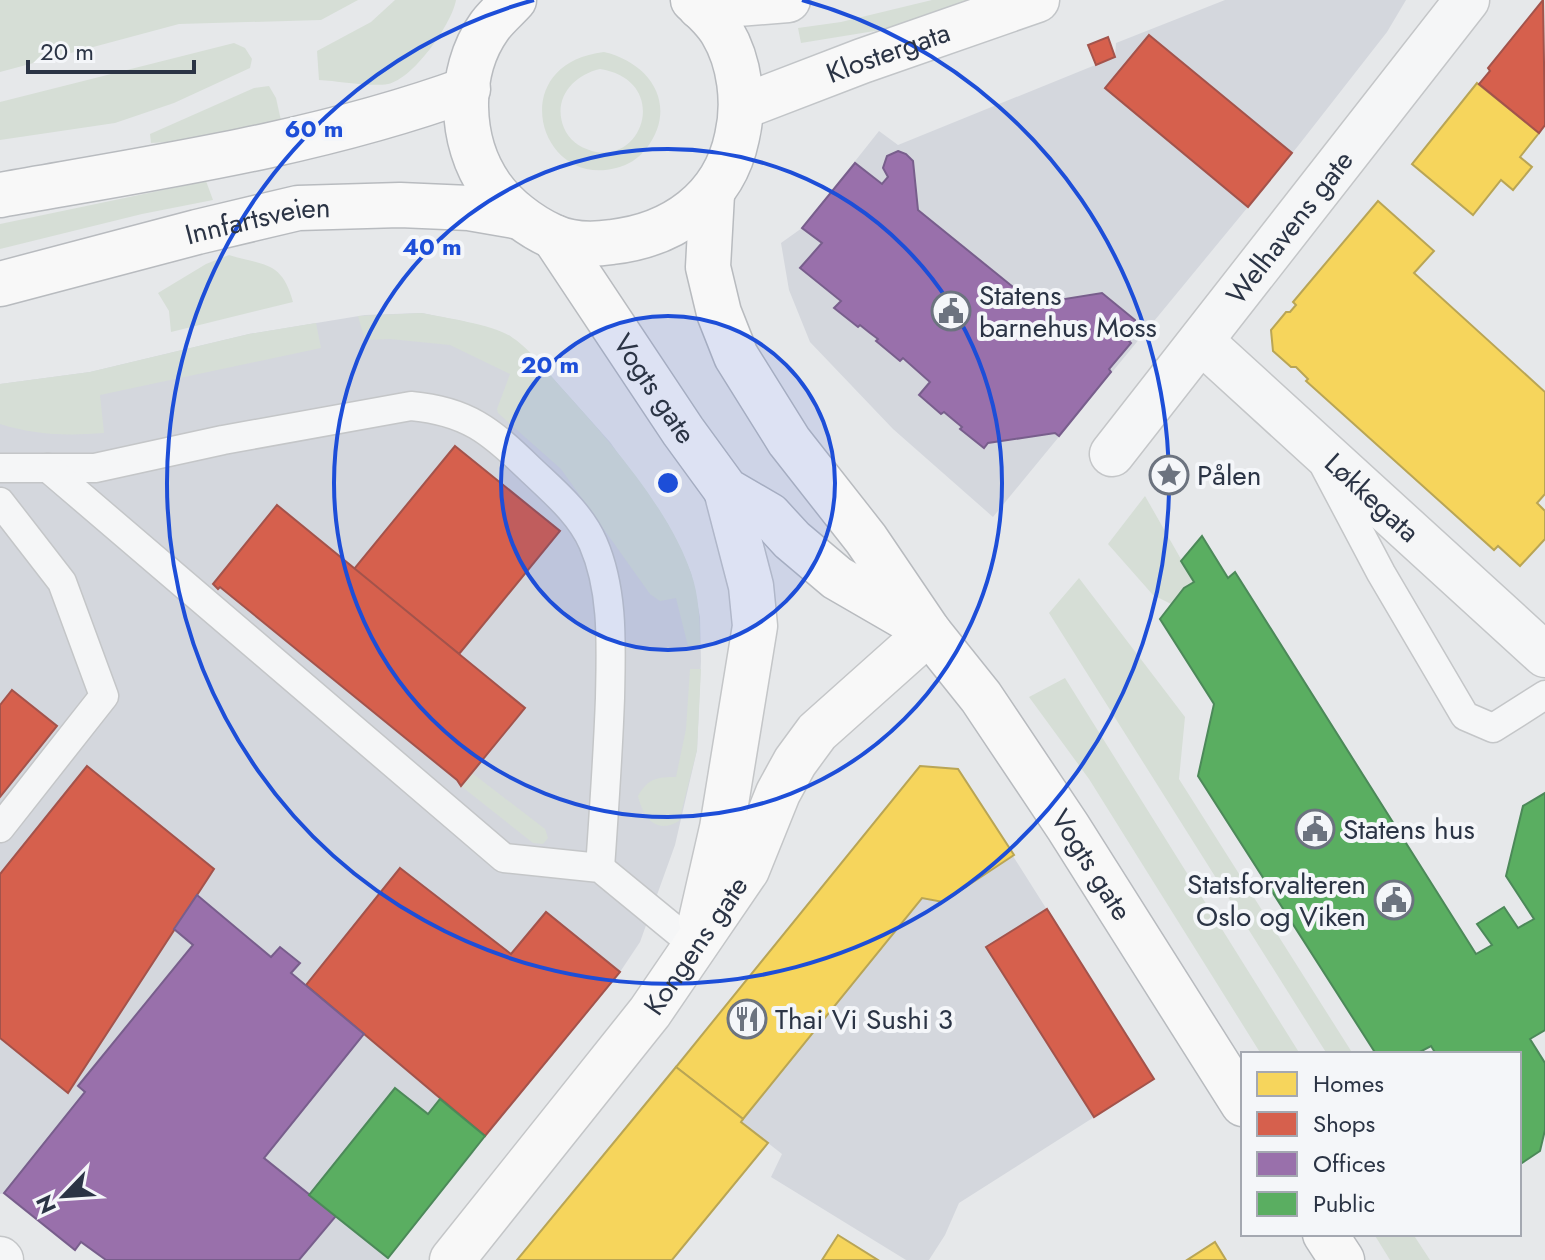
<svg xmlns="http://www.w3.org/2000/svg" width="1545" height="1260" viewBox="0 0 1545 1260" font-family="Jost,sans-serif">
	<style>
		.built { fill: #d4d7dd }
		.green { fill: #d6ded6; fill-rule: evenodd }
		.homes { fill: #f6d55c; stroke: #b9a555; stroke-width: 2 }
		.shops { fill: #d6604d; stroke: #a3534b; stroke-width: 2 }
		.offices { fill: #9970ab; stroke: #785e8c; stroke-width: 2 }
		.public { fill: #5aae61; stroke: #4c8959; stroke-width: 2 }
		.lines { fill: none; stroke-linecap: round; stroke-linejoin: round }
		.lane-casing { stroke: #c4c6c8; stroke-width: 31 }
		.street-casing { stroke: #c4c6c8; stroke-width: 47 }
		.secondary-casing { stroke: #c4c6c8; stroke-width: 47 }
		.primary-casing { stroke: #c2c5c8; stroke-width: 47 }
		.highway-casing { stroke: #b8bbbf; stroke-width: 47 }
		.lane { stroke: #f5f6f7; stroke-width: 28 }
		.street { stroke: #f5f6f7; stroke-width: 44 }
		.secondary { stroke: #f8f8f8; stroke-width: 44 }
		.primary { stroke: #f8f8f8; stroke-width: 44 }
		.highway { stroke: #f8f8f8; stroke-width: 44 }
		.ring { fill: none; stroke: #1d4ed8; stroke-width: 4 }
		.labels { text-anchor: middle; stroke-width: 8; stroke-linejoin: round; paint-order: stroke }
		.street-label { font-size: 28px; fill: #2b3445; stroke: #f4f6f9 }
		.poi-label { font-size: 28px; fill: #2b3445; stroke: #f4f6f9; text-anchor: start }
		.centre { fill: #1d4ed8; stroke: #f4f6f9; stroke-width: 4 }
		.ring-label { font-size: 24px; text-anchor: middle; font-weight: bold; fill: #1d4ed8; stroke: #f4f6f9; stroke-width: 8; stroke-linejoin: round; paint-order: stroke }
	</style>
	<rect width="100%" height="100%" fill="#e6e8ea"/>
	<!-- built -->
	<g class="built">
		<polygon points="1225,0 1406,0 1387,32 1298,146 993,517 893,429 810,342 789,290 781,243 802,228 879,131 898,145 1115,57 1116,43"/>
		<polygon points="422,313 466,322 510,336 541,365 610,442 667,523 691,573 700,617 701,661 697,750 675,845 640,942 620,972 473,1150 474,1152 387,1260 106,1260 82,1242 75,1250 4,1193 0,1194 0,384 90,372 249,334 365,315"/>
		<polygon points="920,766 958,769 1154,1079 959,1203 945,1235 929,1260 906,1260 771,1177 782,1154 768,1143 672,1260 517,1260"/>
	</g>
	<!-- green -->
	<g class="green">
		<polygon points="0,0 358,0 321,20 179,24 0,72"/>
		<path d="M395 0H456C452 24 413 79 388 84 369 87 339 81 319 80L317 51 371 22Z"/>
		<polygon points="932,0 981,0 887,29 801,43 798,28 841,22"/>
		<polygon points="234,43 245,48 252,59 250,68 174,103 115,123 0,140 0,102"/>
		<path d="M604 52C651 63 679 106 646 149 638 159 628 165 616 168 539 189 503 64 604 52ZM600 69C670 80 645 165 592 151 579 147 569 140 564 128 552 99 573 75 600 69Z"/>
		<polygon points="269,86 276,98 282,125 236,138 151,143 150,134 254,88"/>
		<polygon points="206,181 213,200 142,214 0,249 0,224"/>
		<path d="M229 255C265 266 282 261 293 302L171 332 169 311 158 293 206 264Z"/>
		<path d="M422 313C446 318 490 324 510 336 528 347 544 368 558 384 604 435 669 507 691 573 699 595 700 622 700 645L688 646 676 598 660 601 650 594 561 469 498 413 497 409 510 374 450 345 390 339 365 340 358 316Z"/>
		<path d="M316 323 321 348 100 395 104 433C67 436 35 435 0 424V384L90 372 249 334Z"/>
		<polygon points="1145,496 1194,582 1184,588 1171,604 1153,595 1108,544"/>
		<polygon points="1079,578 1185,717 1179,779 1353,1054 1327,1054 1049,613"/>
		<path d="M690 669H701L697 750 679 821C656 835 643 817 638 796 648 778 658 777 676 777L686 729Z"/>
		<polygon points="1065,678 1300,1054 1261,1054 1089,779 1029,697"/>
		<polygon points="472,773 545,829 548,838 543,844 533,843 461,786"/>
		<polygon points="1374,1234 1413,1234 1430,1260 1390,1260"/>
	</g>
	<!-- homes -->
	<g class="homes">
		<polygon points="1477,83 1539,133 1520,157 1532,167 1513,190 1501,180 1473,215 1412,164"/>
		<polygon points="1378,201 1434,251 1414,273 1545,392 1545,494 1537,503 1545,511 1545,539 1520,566 1498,546 1494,550 1306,381 1308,379 1296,367 1291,367 1273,351 1271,330 1286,312 1290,312 1296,305 1293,302"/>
		<polygon points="920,766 958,769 1014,855 943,902 922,898 743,1119 676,1067"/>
		<polygon points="676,1067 743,1119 741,1122 768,1143 672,1260 517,1260"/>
		<polygon points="838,1235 878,1260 822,1260"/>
		<polygon points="1215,1242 1226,1260 1187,1260"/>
	</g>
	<!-- shops -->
	<g class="shops">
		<polygon points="1543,0 1545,125 1539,133 1479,84 1490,71 1488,68"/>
		<polygon points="1149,35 1292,153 1248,207 1105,88"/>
		<polygon points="1108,37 1115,57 1096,65 1088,45"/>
		<polygon points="455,446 560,531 459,654 354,569"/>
		<polygon points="277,505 525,708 461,786 457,780 220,587 218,589 213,584"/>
		<polygon points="12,690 57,726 0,797 0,705"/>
		<polygon points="87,766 214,869 68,1093 0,1038 0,874"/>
		<polygon points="400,868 511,954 546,912 620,972 485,1136 306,985"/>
		<polygon points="1047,909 1154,1079 1094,1117 986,947"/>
	</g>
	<!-- offices -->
	<g class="offices">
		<polygon points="898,151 906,154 913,161 918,210 1034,304 1102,293 1135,320 1137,331 1129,341 1131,343 1109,369 1111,372 1059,436 1055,433 1022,438 988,443 984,448 960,429 962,427 944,412 941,414 919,395 930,382 903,358 900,361 876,341 878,339 870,333 860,325 858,327 834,308 841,301 800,268 822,243 802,228 855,163 882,184 888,177 883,168 887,156"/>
		<polygon points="197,895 271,957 280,947 300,963 291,973 364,1034 264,1158 336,1216 299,1260 106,1260 81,1242 75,1250 4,1193 85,1092 78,1086 193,945 174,929"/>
	</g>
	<!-- public -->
	<g class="public">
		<polygon points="1202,536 1228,578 1235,572 1476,954 1492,945 1477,924 1504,907 1518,928 1534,919 1506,876 1523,806 1545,793 1545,1030 1530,1039 1545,1063 1545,1130 1540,1151 1519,1165 1519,1054 1436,1054 1431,1046 1416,1054 1376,1054 1198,776 1214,704 1160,619 1184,588 1194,582 1181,561"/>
		<polygon points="395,1088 428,1114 440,1099 485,1136 388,1258 309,1195"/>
	</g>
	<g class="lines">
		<!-- lane casing -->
		<g class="lane-casing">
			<g id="lane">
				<polyline points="1325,467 1381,573 1465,716 1493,728 1545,695"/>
				<path d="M0 468H95L223 440 411 406C467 411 491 431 530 469 553 491 580 513 593 543 614 591 611 646 610 698 608 755 604 811 600 868"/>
				<polyline points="48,468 504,858 600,868 695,946"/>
				<polyline points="0,502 62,582 104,696 0,828"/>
			</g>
		</g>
		<!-- street casing -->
		<g class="street-casing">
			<g id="street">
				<path id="s1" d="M1201 341 1545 655"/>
				<path id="s2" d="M1112 454 1467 0"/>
				<polyline points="0,1259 1,1260"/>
			</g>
		</g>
		<!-- secondary casing -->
		<g class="secondary-casing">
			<g id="secondary">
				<polyline points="701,920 722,828 755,626 751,586 726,490"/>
				<path id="s3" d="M452 1260 650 1012 695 946 747 870 778 793 795 762 817 732 929 632"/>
			</g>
		</g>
		<!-- primary casing -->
		<g class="primary-casing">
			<g id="primary">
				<polyline points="700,7 788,0"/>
				<path id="s4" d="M742 107 862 61 1037 0"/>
			</g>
		</g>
		<!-- highway casing -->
		<g class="highway-casing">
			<g id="highway">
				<path d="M514 0C506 9 496 17 489 27 457 72 459 142 491 187 506 208 530 226 552 236 571 245 592 245 612 242 673 235 724 200 737 137 745 103 740 62 722 32 715 20 703 9 693 0"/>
				<path id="s5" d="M712 194 708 267 719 313 736 356 789 441 866 539 929 632 981 697 1068 827 1243 1104"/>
				<path d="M0 195C158 167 317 144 468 89"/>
				<path id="s6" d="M554 237 683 431 726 490 769 515 792 540 837 578 920 626"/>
				<path id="s7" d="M0 284 197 232 298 208 400 205 469 208 520 217"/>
				<polyline points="1325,1234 1342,1260"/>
			</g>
		</g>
		<!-- lane -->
		<use href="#lane" class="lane"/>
		<!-- street -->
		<use href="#street" class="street"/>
		<!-- secondary -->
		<use href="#secondary" class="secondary"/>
		<!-- primary -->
		<use href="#primary" class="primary"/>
		<!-- highway -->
		<use href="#highway" class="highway"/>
	</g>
	<!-- distance rings -->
	<circle cx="668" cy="483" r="167" fill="#1d4ed8" fill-opacity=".12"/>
	<g class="ring">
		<circle cx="668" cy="483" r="167"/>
		<circle cx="668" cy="483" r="334"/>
		<path d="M802 0A501 501 0 1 1 534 0"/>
	</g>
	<!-- icons -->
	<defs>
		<g id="civic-ring" transform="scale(2)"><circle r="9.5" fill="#f4f6f9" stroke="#6c737f" stroke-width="1.5"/><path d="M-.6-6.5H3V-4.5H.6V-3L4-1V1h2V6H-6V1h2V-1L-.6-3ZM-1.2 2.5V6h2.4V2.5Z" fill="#6c737f"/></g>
		<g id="sight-ring" transform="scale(2)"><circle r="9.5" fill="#f4f6f9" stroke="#6c737f" stroke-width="1.5"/><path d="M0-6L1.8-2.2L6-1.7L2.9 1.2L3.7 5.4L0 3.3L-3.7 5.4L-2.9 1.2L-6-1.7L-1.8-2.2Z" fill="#6c737f"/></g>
		<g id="restaurant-ring" transform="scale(2)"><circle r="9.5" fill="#f4f6f9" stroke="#6c737f" stroke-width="1.5"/><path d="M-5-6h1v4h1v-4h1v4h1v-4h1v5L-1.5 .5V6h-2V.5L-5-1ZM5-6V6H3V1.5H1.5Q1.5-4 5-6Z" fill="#6c737f"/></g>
	</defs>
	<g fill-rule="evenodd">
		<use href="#civic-ring" x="951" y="311"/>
		<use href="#sight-ring" x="1169" y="475"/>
		<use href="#civic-ring" x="1315" y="829"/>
		<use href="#civic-ring" x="1394" y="900"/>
		<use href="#restaurant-ring" x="747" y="1019"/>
	</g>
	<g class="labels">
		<!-- street labels -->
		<g class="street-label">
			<text dy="10" stroke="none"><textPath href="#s4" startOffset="156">Klostergata</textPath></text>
			<text dy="10" stroke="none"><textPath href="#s7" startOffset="266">Innfartsveien</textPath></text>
			<text dy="10" stroke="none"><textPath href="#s2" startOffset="288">Welhavens gate</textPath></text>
			<text dy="10" stroke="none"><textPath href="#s6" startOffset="182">Vogts gate</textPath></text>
			<text dy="10" stroke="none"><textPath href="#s1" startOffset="232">Løkkegata</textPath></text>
			<text dy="10" stroke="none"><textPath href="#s5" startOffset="788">Vogts gate</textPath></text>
			<text dy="10" stroke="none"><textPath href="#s3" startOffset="398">Kongens gate</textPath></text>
		</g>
		<!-- poi labels -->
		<g class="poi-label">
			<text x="979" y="305">Statens<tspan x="979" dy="32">barnehus Moss</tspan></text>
			<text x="1197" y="485">Pålen</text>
			<text x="1343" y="839">Statens hus</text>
			<text x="1366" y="894" text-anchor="end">Statsforvalteren<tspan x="1366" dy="32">Oslo og Viken</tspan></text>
			<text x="775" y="1029">Thai Vi Sushi 3</text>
		</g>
	</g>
	<circle cx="668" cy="483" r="12" class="centre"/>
	<g class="ring-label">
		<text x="314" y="137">60 m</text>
		<text x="432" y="255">40 m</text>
		<text x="550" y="373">20 m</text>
	</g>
	<!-- legend -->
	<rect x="1241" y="1052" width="280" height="184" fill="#f4f6f9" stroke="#a4a8b1" stroke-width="2"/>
	<rect x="1257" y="1072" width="40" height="24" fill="#f6d55c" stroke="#a4a8b1" stroke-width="2"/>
	<text x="1313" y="1092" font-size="24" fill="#2b3445">Homes</text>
	<rect x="1257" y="1112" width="40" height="24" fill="#d6604d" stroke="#a4a8b1" stroke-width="2"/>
	<text x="1313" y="1132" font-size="24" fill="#2b3445">Shops</text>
	<rect x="1257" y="1152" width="40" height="24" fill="#9970ab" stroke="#a4a8b1" stroke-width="2"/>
	<text x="1313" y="1172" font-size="24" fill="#2b3445">Offices</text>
	<rect x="1257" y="1192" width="40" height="24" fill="#5aae61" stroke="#a4a8b1" stroke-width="2"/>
	<text x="1313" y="1212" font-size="24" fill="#2b3445">Public</text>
	<!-- north arrow -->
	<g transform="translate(64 1196) rotate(245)" stroke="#f4f6f9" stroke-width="6" paint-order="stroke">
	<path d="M0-6L14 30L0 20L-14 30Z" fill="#2b3445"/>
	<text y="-12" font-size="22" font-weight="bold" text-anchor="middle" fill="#2b3445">N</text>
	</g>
	<!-- scale -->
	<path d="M28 60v12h166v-12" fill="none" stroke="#2b3445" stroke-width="4"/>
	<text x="40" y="60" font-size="24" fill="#2b3445" stroke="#f4f6f9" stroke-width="6" paint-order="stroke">20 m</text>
</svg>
